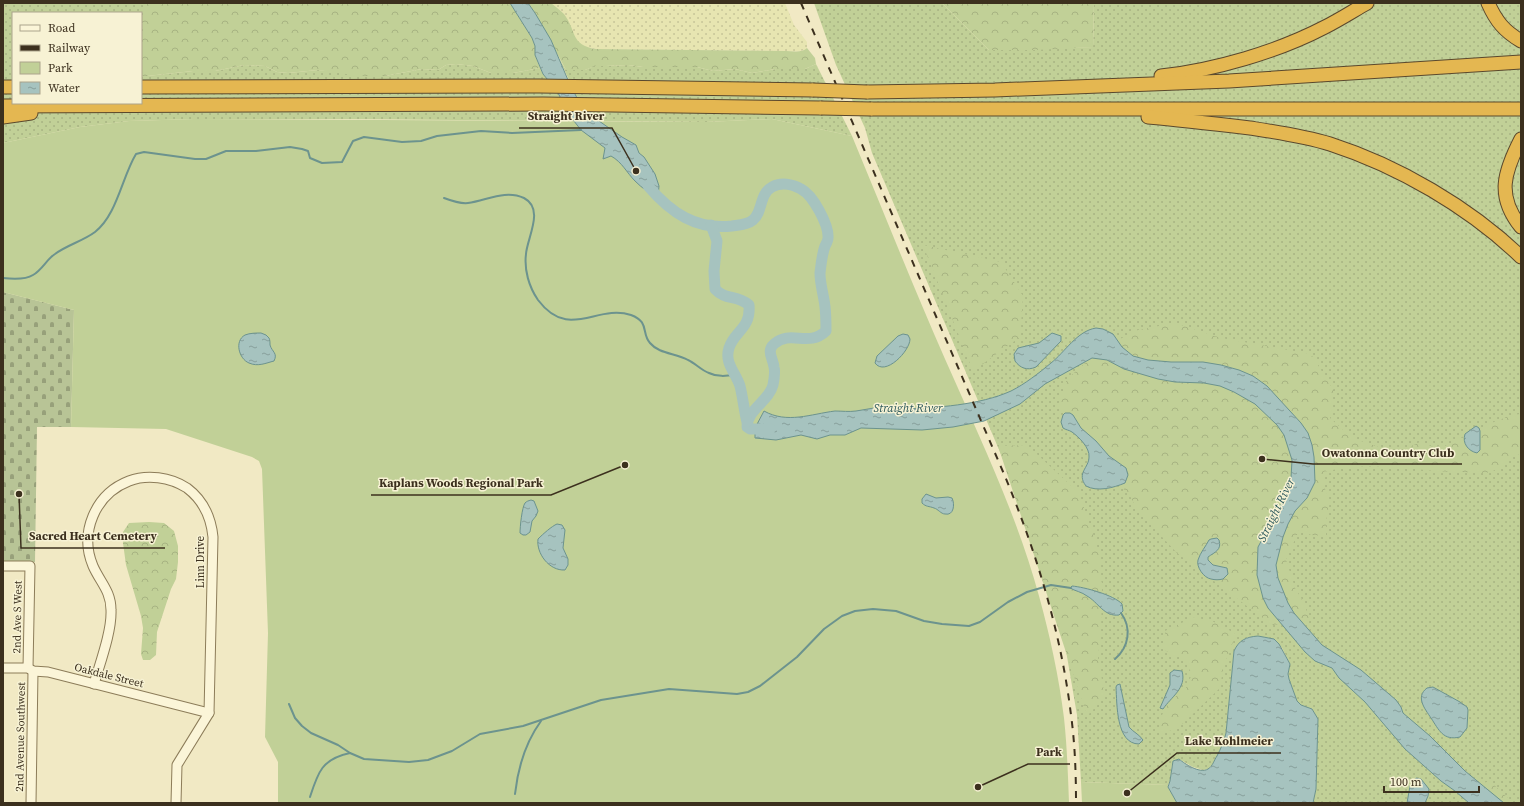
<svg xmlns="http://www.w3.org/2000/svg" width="1524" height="806" viewBox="0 0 1524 806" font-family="'Source Serif 4',serif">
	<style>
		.farmland { fill: url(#farmland-dots) }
		.grass { fill: url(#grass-dots) }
		.forest { fill: url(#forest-crowns) }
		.cemetery { fill: url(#cemetery-stones) }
		.park { fill: #c1d097 }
		.water { fill: url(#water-ripples); stroke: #6c938e }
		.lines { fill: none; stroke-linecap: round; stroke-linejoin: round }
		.stream { stroke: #6c938e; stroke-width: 2 }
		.river { stroke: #a6c3bf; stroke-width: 11 }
		.minor-casing { stroke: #8c7c59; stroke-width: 11 }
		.highway-casing { stroke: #5a482d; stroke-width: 15 }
		.minor { stroke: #fbf5d8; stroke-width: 9 }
		.highway { stroke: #e4b751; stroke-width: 13 }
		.rail { stroke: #3c301e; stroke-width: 2; stroke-dasharray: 7 7; stroke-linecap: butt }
		.highway-bridge-casing { stroke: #5a482d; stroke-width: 15; stroke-linecap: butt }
		.highway-bridge { stroke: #e4b751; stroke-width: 13 }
		.labels { text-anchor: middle; stroke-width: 3; stroke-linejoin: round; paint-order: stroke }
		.street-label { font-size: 11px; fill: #3c301e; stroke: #f7f2d4 }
		.water-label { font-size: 12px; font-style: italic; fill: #2c595c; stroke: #f7f2d4 }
		.leader { fill: none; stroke: #3c301e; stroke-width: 1.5 }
		.callout-dot { fill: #3c301e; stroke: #f7f2d4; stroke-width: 1.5 }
		.callout-label { font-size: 12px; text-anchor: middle; font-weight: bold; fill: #3c301e; stroke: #f7f2d4; stroke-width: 3; stroke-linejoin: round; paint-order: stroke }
	</style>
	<defs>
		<pattern id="farmland-dots" width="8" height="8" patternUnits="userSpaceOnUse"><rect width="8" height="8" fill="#e7e5b1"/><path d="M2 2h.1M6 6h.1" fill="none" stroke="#c7c598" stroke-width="1.8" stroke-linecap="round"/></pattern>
		<pattern id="grass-dots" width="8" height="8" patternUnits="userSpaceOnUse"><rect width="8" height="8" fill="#c1d097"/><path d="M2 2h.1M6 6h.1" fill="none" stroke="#a7b382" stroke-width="1.8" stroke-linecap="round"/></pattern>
		<pattern id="forest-crowns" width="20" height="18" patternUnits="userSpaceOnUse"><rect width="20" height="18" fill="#c1d097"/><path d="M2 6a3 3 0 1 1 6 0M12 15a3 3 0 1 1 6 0" fill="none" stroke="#a7b382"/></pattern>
		<pattern id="cemetery-stones" width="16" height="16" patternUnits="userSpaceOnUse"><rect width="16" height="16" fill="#b8c496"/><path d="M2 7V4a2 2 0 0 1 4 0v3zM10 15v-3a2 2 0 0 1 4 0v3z" fill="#97a07a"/></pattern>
		<pattern id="water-ripples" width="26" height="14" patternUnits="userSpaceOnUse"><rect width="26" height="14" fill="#a6c3bf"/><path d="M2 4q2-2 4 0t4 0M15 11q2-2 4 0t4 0" fill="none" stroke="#889f9b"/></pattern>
	</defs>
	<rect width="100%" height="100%" fill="#f1e9c4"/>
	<!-- farmland -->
	<polygon class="farmland" points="551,3 785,3 794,25 807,42 807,48 805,50 800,51 786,51 596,49 585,47 578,43 563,13"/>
	<!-- grass -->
	<g class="grass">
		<polygon points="3,3 180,3 141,57 141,13 13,13 13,103 141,103 141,76 147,76 193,71 215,71 244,65 265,66 277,72 288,73 318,70 385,76 422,69 438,70 446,65 456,64 473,66 491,73 513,73 540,68 543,74 557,91 575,121 345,119 194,119 129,121 80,127 3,143"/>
		<polygon points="814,3 942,3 989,50 1093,47 1094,3 1521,3 1521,803 1313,803 1316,789 1318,719 1312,709 1301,705 1297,701 1289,679 1288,674 1290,664 1282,648 1266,637 1248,637 1234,651 1226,733 1224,744 1212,765 1208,769 1203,770 1193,767 1179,759 1172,764 1170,781 1168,785 1081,782 1077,715 1064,639 1009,473 872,153 865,128 836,65"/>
		<polygon points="559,58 566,70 585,70 594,66 606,66 628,65 643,67 697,67 713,71 735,69 752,73 776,69 805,69 816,64 852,136 772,119 706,122 600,121 577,98"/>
	</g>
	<!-- forest -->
	<g class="forest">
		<polygon points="143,3 510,3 532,38 535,46 535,55 540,68 513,73 491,73 473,66 456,64 446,65 438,70 422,69 385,76 366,76 353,75 318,70 288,73 277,72 265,66 244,65 215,71 193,71 147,76 141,76 141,38 143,32"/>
		<path d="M528 3H551C555 6 560 10 564 14 577 31 570 45 596 49L786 51C793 51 802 53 807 48L815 58 816 64 805 69H776L752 73 735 69 713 71 697 67H643L628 65 606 66H595L585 70H566L535 13Z"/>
		<polygon points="942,3 1094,3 1093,47 1035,50 989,50"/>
		<polygon points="923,245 1001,262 1023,296 1020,337 973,371"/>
		<path d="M1175 323 1221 338 1311 354 1334 391 1330 418 1351 437 1358 440 1396 453 1420 442 1439 449C1460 439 1499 416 1521 414V454C1508 456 1501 469 1490 472 1483 474 1467 472 1459 472 1412 471 1370 460 1323 472V484L1330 501 1326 521V536L1311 535 1300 528 1286 560 1295 588 1304 603 1310 621 1272 625 1177 553 1138 511 1130 496 1089 452 1058 405 1067 379 1102 348 1138 330Z"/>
		<polygon points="1027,445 1079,493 1099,552 1102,585 1101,630 1098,658 1105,697 1087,716 998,446"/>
		<polygon points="149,522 164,523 174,531 178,546 178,562 176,579 171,589 157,632 156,655 150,660 143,660 141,654 143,628 141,616 126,565 123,543 123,532 129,523"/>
		<polygon points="1194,617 1214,622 1236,634 1223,668 1220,688 1177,729 1161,733 1159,721 1168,703 1186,688 1192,674 1182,656 1175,657 1165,650 1165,631"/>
		<polygon points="1490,781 1513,803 1466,803 1464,798 1470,787"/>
	</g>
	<!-- cemetery -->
	<polygon class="cemetery" points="3,292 74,310 71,427 37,427 35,562 3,561"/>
	<!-- park -->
	<g class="park">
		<path d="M194 119 706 122 772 119 852 136C883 211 913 286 945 359 979 436 1017 515 1039 596 1050 636 1059 677 1064 718 1067 746 1068 775 1069 803L278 802V762L265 737 268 633 262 469 259 461 252 457 166 429 71 427 74 310 3 292V143L80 127 129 121Z"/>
		<polygon points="1081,782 1168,785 1168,787 1177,803 1082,803"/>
	</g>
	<!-- water -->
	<g class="water">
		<path d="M510 3H528L535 13 551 40 568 80 577 98 599 121 622 137 636 145 639 153 644 157 655 174 659 186 658 198C649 193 642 188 635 181 627 173 622 162 611 156L603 159 605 148 581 130 570 116 557 91 543 74 535 55V46L532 38Z"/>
		<path d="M1096 328 1103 329 1113 334 1122 347 1133 356 1148 360 1171 362H1203L1221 365 1239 370 1253 376 1267 386 1301 423 1308 433 1312 445 1314 457 1315 482 1307 498 1295 511 1288 524 1283 537 1276 565 1278 578 1288 603 1294 613 1322 645 1361 670 1396 700 1401 707 1403 713 1430 736 1465 771 1504 803H1469L1455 791 1441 781 1405 749 1365 702 1339 678 1332 668 1315 661 1305 652 1268 608 1263 598 1257 575 1258 547 1287 494 1291 478 1292 460 1284 435 1277 425 1255 404 1234 392 1220 386 1204 383 1175 382 1158 379 1124 369 1107 360 1092 358 1045 384 1020 404 984 421 953 427 922 430 861 428 845 435H830L817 439 801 435 776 440 755 438V428L764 411C787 424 811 414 835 411 842 411 849 412 856 411 862 410 868 409 874 408 883 407 892 409 902 409 936 408 980 405 1011 391 1025 384 1039 373 1051 363 1065 352 1077 331 1096 328Z"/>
		<path d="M261 333 266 335 269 338C270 340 270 342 270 345 272 352 278 353 274 361 266 363 258 367 249 363 239 359 234 341 245 335 250 333 256 333 261 333Z"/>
		<path d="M1052 333 1061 336V341L1036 367C1027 371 1020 368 1015 361L1014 354 1018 348 1039 343Z"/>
		<path d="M903 334 908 335 910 339C910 351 885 377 875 363L877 356 898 336Z"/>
		<path d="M1065 413H1070L1073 415 1081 428 1096 441 1109 456 1126 468 1128 475 1125 483C1113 488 1097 492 1086 486 1076 473 1089 468 1089 457 1090 448 1079 437 1072 432 1069 430 1066 430 1063 428L1061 422 1063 415Z"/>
		<path d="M1476 426 1479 428 1480 431V450L1477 453C1468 451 1462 443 1465 434Z"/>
		<path d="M926 494 936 498 948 497 952 498C955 504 954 516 945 514 941 514 938 509 934 508 929 506 926 507 922 503V499Z"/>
		<path d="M531 500 534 501 538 511 536 516 532 521 530 532 526 535H523L520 533C520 527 522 507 525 503 527 501 528 501 531 500Z"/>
		<path d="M557 524 562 525 565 530 563 548 568 559V565L565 570C549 571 536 553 538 539 543 534 552 526 557 524Z"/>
		<path d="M1217 538 1219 540C1222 550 1215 552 1208 557V560L1213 565 1227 568 1228 574 1223 579C1219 580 1215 580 1211 579 1204 578 1196 567 1198 560 1200 553 1206 546 1209 540L1211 539Z"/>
		<path d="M1072 586C1084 587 1114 595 1122 604L1123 611 1119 615C1104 617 1098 602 1087 596 1082 592 1075 591 1070 588Z"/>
		<path d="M1258 636 1274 639 1279 644 1290 664 1288 674 1289 679 1297 701 1301 705 1312 709 1318 719 1316 789 1313 803H1177L1168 787 1170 781 1173 761 1179 759C1185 764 1200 774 1208 769 1213 766 1214 760 1217 756 1221 748 1224 742 1226 733L1234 651C1239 640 1246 637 1258 636Z"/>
		<path d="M1174 670 1182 671C1187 688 1171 697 1163 709L1160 708 1170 685V673Z"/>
		<path d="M1120 684 1129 727C1133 732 1139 734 1143 740L1139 744C1116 744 1117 704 1116 687L1117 685Z"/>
		<path d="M1433 687 1460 702 1467 707 1468 710 1467 728 1460 737C1443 741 1439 730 1431 718 1425 709 1415 697 1427 688Z"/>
		<polygon points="1416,778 1421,779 1429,789 1428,796 1425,803 1407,803 1410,786"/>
	</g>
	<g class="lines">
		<!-- stream -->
		<g class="stream">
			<path d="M444 198C452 201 460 204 468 203 486 201 505 189 524 198 545 209 527 238 526 254 524 270 529 287 538 300 569 341 596 304 631 315 650 322 641 333 650 343 659 354 676 353 688 360 695 363 701 370 709 373 717 377 726 376 736 375"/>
			<path d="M3 278C12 279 25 280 33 275 42 270 47 259 55 254 67 245 83 241 95 232 117 215 122 177 136 154L144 152 195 159H206L226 151H256L290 147 302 149 308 151 310 158 322 163 342 162 353 141 364 137 402 142 421 141 437 136 481 131 512 133 581 130"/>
			<path d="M1115 659C1129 647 1132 628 1121 613"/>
			<polyline points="289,704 295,718 302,726 311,733 338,745 350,753 364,759 409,762 428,760 452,751 480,734 523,726 601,700 669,689 737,694 748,692 760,686 797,657 824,629 842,616 855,611 873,609 896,611 924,621 942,624 969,626 980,622 1008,602 1027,592 1051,585 1071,588"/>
			<path d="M515 794C518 767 525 743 541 721"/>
			<path d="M310 797C318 772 322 759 350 753"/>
		</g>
		<!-- river -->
		<g class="river">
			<path d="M648 186C671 213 696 230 732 226 739 225 747 225 753 220 763 212 759 194 772 187 781 182 792 184 801 189 813 195 829 225 828 238 828 241 826 244 825 246 822 254 821 265 820 273 820 285 824 296 825 307 826 315 826 323 826 331 808 348 791 329 774 344 766 351 773 358 774 367 775 371 774 380 773 385 769 401 747 410 747 427L750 429H770"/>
			<path d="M711 225 717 241 714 271 715 289C726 301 736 294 749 305 751 329 734 331 729 348 724 363 736 373 740 386 743 398 744 410 747 422"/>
		</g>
		<!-- minor casing -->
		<g class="minor-casing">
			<g id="minor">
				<polyline points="3,566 30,566 28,668"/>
				<polyline points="3,668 28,668 33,671 48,672 209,713"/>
				<path d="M94 684C100 663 112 631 111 610 111 591 100 582 93 566 79 533 95 494 129 481 147 474 170 477 187 488 203 500 211 517 213 537L209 713 177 765 176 803"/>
				<polyline points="31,803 33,671"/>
			</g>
		</g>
		<!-- highway casing -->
		<g class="highway-casing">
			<g id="highway">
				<path d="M1488 3C1496 21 1504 31 1521 41"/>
				<path d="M1161 76C1215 70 1277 52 1325 27 1339 20 1353 11 1367 3"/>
				<polyline points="3,87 13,87"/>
				<polyline points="141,87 539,86 813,90"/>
				<polyline points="867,92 995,90 1229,81 1521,62"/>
				<polyline points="3,106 543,104 821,108"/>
				<polyline points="871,109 1521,109"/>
				<polyline points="3,117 31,113"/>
				<path d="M1148 117C1182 120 1216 124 1250 128 1276 132 1304 136 1330 144 1398 166 1469 207 1521 257"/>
				<path d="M1521 139C1504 172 1496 196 1521 227"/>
			</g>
		</g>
		<!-- minor -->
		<use href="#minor" class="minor"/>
		<!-- highway -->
		<use href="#highway" class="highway"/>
		<!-- rail -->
		<path class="rail" d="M801 3 1004 474C1036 551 1061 632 1071 715 1075 744 1076 774 1076 803"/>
		<!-- highway-bridge casing -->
		<g class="highway-bridge-casing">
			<g id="highway-bridge">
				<polyline points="813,90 867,92"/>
				<polyline points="821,108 871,109"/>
			</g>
		</g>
		<!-- highway-bridge -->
		<use href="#highway-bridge" class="highway-bridge"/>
	</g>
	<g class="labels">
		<!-- street labels -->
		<g class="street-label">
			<text transform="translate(200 562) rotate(-90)" y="4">Linn Drive</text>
			<text transform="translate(17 617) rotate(-89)" y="4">2nd Ave S West</text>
			<text transform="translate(109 675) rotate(14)" y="4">Oakdale Street</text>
			<text transform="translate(20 737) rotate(-89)" y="4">2nd Avenue Southwest</text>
		</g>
		<!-- water labels -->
		<g class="water-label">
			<text x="908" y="412">Straight River</text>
			<text transform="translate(1276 510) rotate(-64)" y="4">Straight River</text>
		</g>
	</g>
	<!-- callouts -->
	<path class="leader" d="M636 171L612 128H519M1262 459L1313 464H1462M625 465L551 495H371M19 494L21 548H165M1127 793L1177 753H1281M978 787L1028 764H1070"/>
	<g class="callout-dot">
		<circle cx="636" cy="171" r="4"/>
		<circle cx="1262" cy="459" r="4"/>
		<circle cx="625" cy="465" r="4"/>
		<circle cx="19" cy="494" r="4"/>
		<circle cx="1127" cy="793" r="4"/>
		<circle cx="978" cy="787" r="4"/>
	</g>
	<g class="callout-label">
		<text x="566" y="120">Straight River</text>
		<text x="1388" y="457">Owatonna Country Club</text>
		<text x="461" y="487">Kaplans Woods Regional Park</text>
		<text x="93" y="540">Sacred Heart Cemetery</text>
		<text x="1229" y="745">Lake Kohlmeier</text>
		<text x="1049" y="756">Park</text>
	</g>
	<!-- border -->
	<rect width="1524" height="806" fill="none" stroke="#3c301e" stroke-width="8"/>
	<!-- legend -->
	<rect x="12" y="12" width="130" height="92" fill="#f7f2d4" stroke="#aca48b"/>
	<rect x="20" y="25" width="20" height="6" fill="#fbf5d8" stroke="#aca48b"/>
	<text x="48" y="32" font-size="12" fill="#3c301e">Road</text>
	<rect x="20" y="45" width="20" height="6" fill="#3c301e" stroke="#aca48b"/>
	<text x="48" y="52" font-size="12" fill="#3c301e">Railway</text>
	<rect x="20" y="62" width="20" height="12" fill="#c1d097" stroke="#aca48b"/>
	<text x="48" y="72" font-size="12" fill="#3c301e">Park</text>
	<rect x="20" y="82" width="20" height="12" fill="url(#water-ripples)" stroke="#aca48b"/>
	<text x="48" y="92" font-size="12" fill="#3c301e">Water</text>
	<!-- scale -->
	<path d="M1384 786v6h95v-6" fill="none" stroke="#3c301e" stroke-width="2"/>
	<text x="1390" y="786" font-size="12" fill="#3c301e" stroke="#f7f2d4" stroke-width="3" paint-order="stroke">100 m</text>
</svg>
